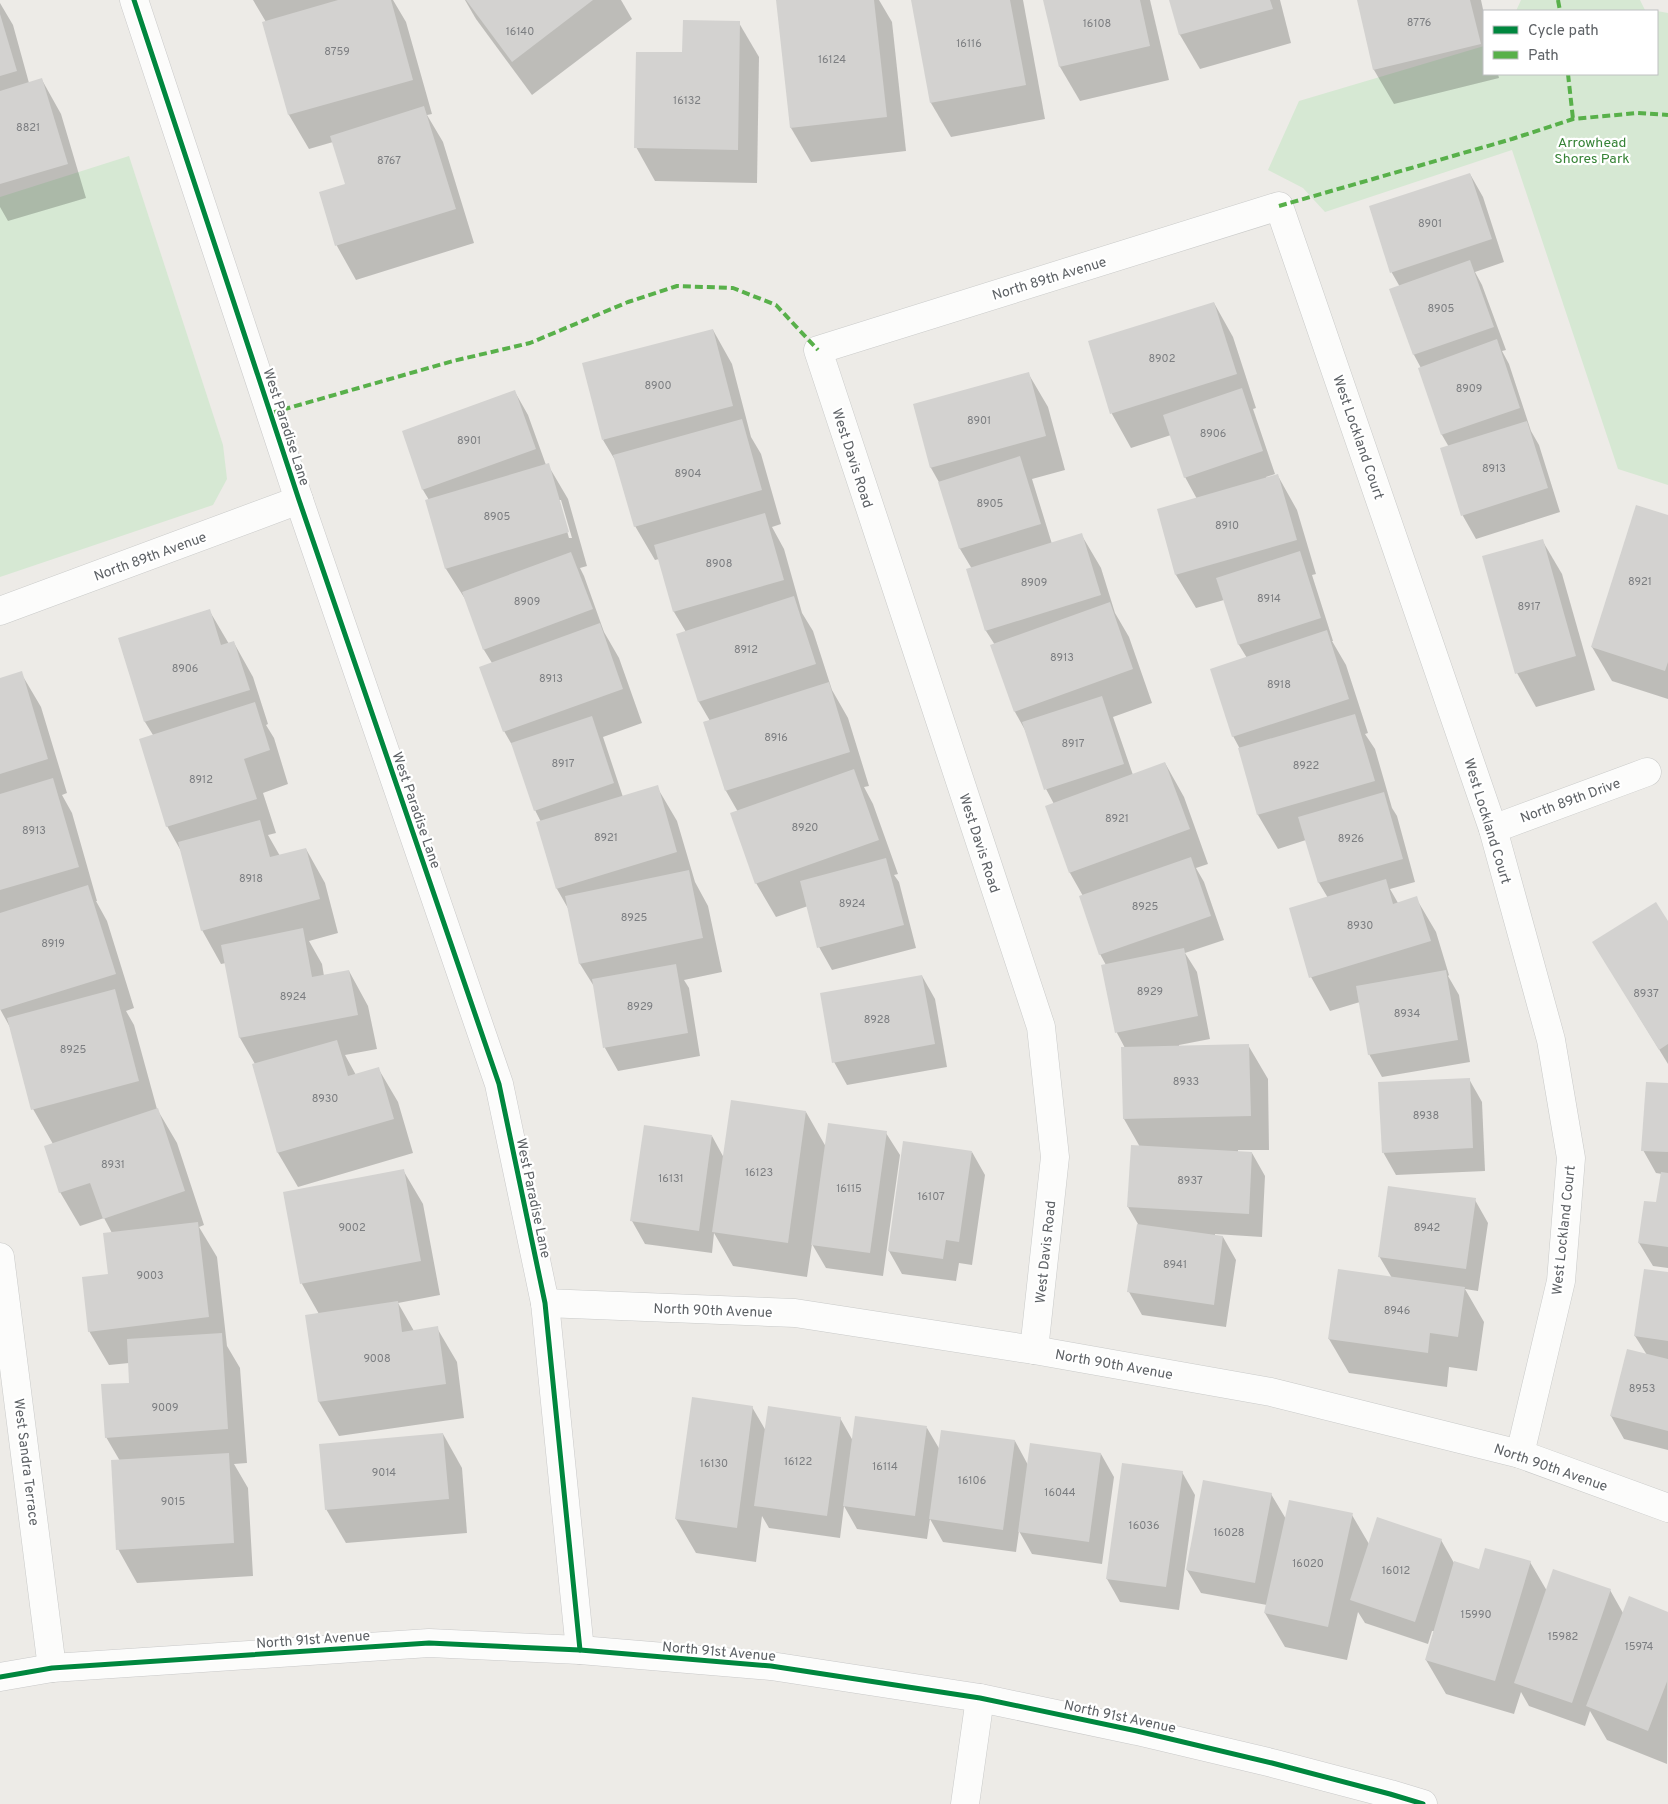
<svg xmlns="http://www.w3.org/2000/svg" width="1668" height="1804" viewBox="0 0 1668 1804" font-family="Overpass,sans-serif">
	<style>
		.green { fill: #d6e8d3 }
		.shadow { fill: #0003; fill-rule: evenodd }
		.building { fill: #d3d2d0 }
		.lines { fill: none; stroke-linecap: round; stroke-linejoin: round }
		.street-casing { stroke: #c9cac9; stroke-width: 29 }
		.secondary-casing { stroke: #c9c9c9; stroke-width: 29 }
		.street { stroke: #fcfcfb; stroke-width: 28 }
		.secondary { stroke: #fcfcfb; stroke-width: 28 }
		.quiet { stroke: #58b04a; stroke-width: 4; stroke-dasharray: 8 4; stroke-linecap: butt }
		.cycleway-casing { stroke: #fff; stroke-width: 8 }
		.cycleway { stroke: #00873e; stroke-width: 5 }
		.labels { text-anchor: middle; stroke-width: 4.5; stroke-linejoin: round; paint-order: stroke }
		.number-label { font-size: 11px; fill: #7c7e81 }
		.park-label { font-size: 14px; fill: #368336; stroke: #fff }
		.street-label { font-size: 14px; fill: #5d6165; stroke: #fff }
	</style>
	<rect width="100%" height="100%" fill="#edebe7"/>
	<!-- green -->
	<g class="green">
		<polygon points="1521,0 1640,0 1645,10 1657,11 1516,11"/>
		<polygon points="1657,11 1668,13 1668,485 1618,469 1512,150 1325,212 1303,188 1268,170 1299,101 1484,46 1484,74 1657,74"/>
		<polygon points="129,156 223,445 227,479 213,505 0,577 0,197"/>
	</g>
	<!-- shadow -->
	<g class="shadow">
		<polygon points="253,0 393,0 406,22 432,114 427,115 443,142 474,243 356,280 337,246 320,193 347,185 333,142 309,149 289,115 263,23 266,22"/>
		<polygon points="465,0 621,0 632,19 532,95 476,19"/>
		<polygon points="777,0 879,0 892,22 906,151 811,162 791,128"/>
		<polygon points="913,0 1023,0 1045,119 951,137 931,103"/>
		<polygon points="1044,0 1150,0 1169,80 1080,101 1060,67"/>
		<polygon points="1170,0 1280,0 1291,43 1200,69 1180,35"/>
		<polygon points="1358,0 1481,0 1484,14 1484,74 1498,74 1499,78 1394,104 1374,70"/>
		<polygon points="0,3 13,25 29,83 42,80 61,114 86,198 8,221 0,207"/>
		<polygon points="739,23 759,57 757,183 655,181 636,147 683,54"/>
		<polygon points="1470,174 1483,197 1504,262 1475,272 1482,285 1506,350 1502,351 1509,364 1531,431 1539,445 1560,512 1476,539 1463,516 1441,449 1449,447 1442,435 1420,369 1421,368 1414,355 1390,290 1400,287 1392,273 1370,207"/>
		<polygon points="1214,303 1233,337 1256,408 1253,409 1275,474 1266,477 1267,479 1278,476 1297,510 1316,574 1312,575 1333,641 1332,641 1346,665 1368,733 1365,734 1375,749 1392,808 1397,816 1415,882 1390,889 1398,903 1416,898 1436,932 1449,975 1448,976 1459,995 1470,1062 1382,1077 1369,1054 1360,1002 1330,1011 1311,977 1328,898 1319,883 1306,840 1278,849 1258,815 1240,749 1233,736 1247,658 1239,645 1224,600 1196,608 1176,575 1197,499 1185,477 1171,435 1131,448 1112,414 1089,342"/>
		<polygon points="713,330 732,364 751,437 761,454 781,524 772,527 784,549 802,613 813,631 832,690 848,718 869,786 864,787 873,804 898,874 894,875 899,882 916,948 832,970 819,947 808,906 776,917 756,883 738,812 726,791 704,722 710,721 699,702 678,635 686,632 674,612 659,559 655,560 635,526 618,465 603,440"/>
		<polygon points="1028,373 1048,407 1065,470 1032,479 1052,544 1081,534 1101,568 1115,613 1129,637 1152,703 1113,717 1133,775 1165,763 1184,797 1208,864 1196,868 1204,882 1224,940 1185,953 1197,972 1210,1039 1179,1045 1179,1047 1248,1045 1268,1079 1269,1150 1238,1150 1238,1152 1252,1153 1265,1176 1262,1237 1215,1234 1215,1236 1223,1237 1236,1260 1226,1327 1142,1315 1129,1292 1138,1224 1128,1207 1140,1147 1124,1119 1125,1048 1117,1033 1102,966 1106,965 1100,954 1083,896 1070,873 1047,806 1054,804 1046,789 1025,730 1015,712 995,645 986,631 968,570 972,569 960,549 940,484 931,468 914,405"/>
		<path d="M515 392 528 415 546 465H548L568 499 587 566 580 568 584 576 604 632 619 658 642 723 603 737 623 797 657 787 677 821 695 882 708 906 722 972 684 980 689 988 700 1056 618 1071 605 1048 595 988 580 964 569 910 557 889 541 822 535 810 516 752 504 731 492 663 484 650 467 602 446 569 427 501 429 500 423 490 403 432ZM558 500H561L572 538H569Z"/>
		<polygon points="1668,516 1668,699 1612,681 1592,647"/>
		<polygon points="1542,540 1562,574 1595,690 1536,707 1517,673"/>
		<polygon points="209,610 229,644 234,643 253,677 268,724 266,725 274,738 288,784 263,793 276,833 268,835 280,856 306,849 325,883 338,933 309,941 322,964 324,976 349,971 368,1006 377,1049 345,1055 356,1075 378,1068 398,1102 413,1153 298,1187 278,1153 253,1065 255,1064 240,1038 226,963 221,964 202,930 181,851 167,826 153,735 145,722 119,639"/>
		<polygon points="21,673 41,707 67,793 62,795 72,813 97,901 96,901 107,921 134,1008 126,1011 134,1025 157,1109 177,1143 204,1225 199,1227 217,1257 227,1346 240,1368 247,1463 234,1464 248,1488 253,1576 137,1583 118,1549 120,1461 106,1437 131,1384 129,1363 109,1365 89,1331 109,1275 112,1233 104,1218 80,1226 60,1192 53,1144 33,1109 11,1029 0,1009 0,679"/>
		<polygon points="1668,923 1668,1064 1594,943"/>
		<polygon points="922,976 935,999 947,1067 847,1085 834,1062"/>
		<polygon points="1469,1079 1482,1102 1485,1171 1396,1175 1383,1152"/>
		<polygon points="1668,1084 1668,1268 1653,1266 1639,1243 1657,1204 1662,1174 1656,1173 1643,1150"/>
		<polygon points="806,1112 826,1147 886,1133 900,1155 883,1276 826,1268 812,1244 807,1277 733,1266 714,1233 712,1253 645,1244 632,1221 712,1136 724,1158"/>
		<polygon points="972,1152 985,1175 972,1265 959,1263 956,1281 902,1274 889,1251"/>
		<polygon points="403,1170 423,1204 440,1295 398,1303 414,1331 437,1328 457,1362 464,1418 339,1436 319,1402 319,1314 302,1284 284,1193"/>
		<polygon points="1475,1200 1488,1223 1478,1291 1465,1289 1484,1322 1477,1371 1449,1367 1447,1387 1349,1373 1329,1339 1392,1278 1379,1256"/>
		<polygon points="1668,1274 1668,1450 1624,1439 1611,1416 1647,1355 1635,1336"/>
		<polygon points="693,1399 752,1407 766,1431 840,1418 853,1441 927,1428 940,1450 1015,1441 1028,1465 1101,1454 1114,1477 1102,1564 1032,1554 1019,1531 1016,1552 943,1542 930,1519 927,1539 857,1529 844,1506 840,1538 769,1528 762,1516 756,1562 696,1553 676,1519"/>
		<polygon points="443,1434 462,1468 467,1533 346,1543 326,1509"/>
		<polygon points="1182,1472 1195,1495 1179,1610 1120,1602 1107,1579"/>
		<polygon points="1271,1494 1286,1519 1352,1515 1369,1544 1441,1540 1454,1563 1480,1570 1530,1562 1547,1591 1610,1590 1623,1613 1668,1613 1667,1764 1607,1740 1590,1711 1585,1726 1529,1706 1521,1692 1514,1714 1446,1694 1426,1660 1434,1631 1432,1631 1428,1644 1365,1623 1358,1612 1347,1660 1285,1647 1265,1613 1267,1605 1201,1593 1187,1570"/>
	</g>
	<!-- building -->
	<g class="building">
		<polygon points="338,0 391,0 413,80 288,115 262,22"/>
		<polygon points="466,0 593,0 512,62"/>
		<polygon points="776,0 874,0 887,117 790,128"/>
		<polygon points="911,0 1010,0 1026,85 930,103"/>
		<polygon points="1043,0 1140,0 1150,46 1059,67"/>
		<polygon points="1169,0 1270,0 1273,9 1179,35"/>
		<polygon points="1357,0 1470,0 1481,44 1373,70"/>
		<polygon points="0,14 17,71 0,76"/>
		<polygon points="683,20 740,21 738,150 634,148 636,52 682,52"/>
		<polygon points="42,78 68,164 0,184 0,91"/>
		<polygon points="424,106 456,209 335,246 319,192 345,184 330,136"/>
		<polygon points="1470,173 1492,239 1390,273 1369,206"/>
		<polygon points="1470,260 1494,327 1413,355 1389,289"/>
		<polygon points="1214,302 1237,374 1110,414 1088,341"/>
		<polygon points="713,329 733,406 602,440 582,363"/>
		<polygon points="1497,339 1520,408 1441,435 1418,368"/>
		<polygon points="1029,372 1046,436 930,468 913,404"/>
		<polygon points="1242,388 1263,451 1184,478 1163,415"/>
		<polygon points="515,390 536,449 422,490 402,431"/>
		<polygon points="742,419 762,490 634,527 613,455"/>
		<polygon points="1527,421 1548,488 1461,516 1440,448"/>
		<polygon points="1020,456 1041,524 959,549 938,482"/>
		<polygon points="549,463 569,532 445,569 425,500"/>
		<polygon points="1278,474 1297,540 1175,575 1157,509"/>
		<polygon points="1636,505 1668,515 1668,662 1665,671 1591,647"/>
		<polygon points="765,513 784,580 673,612 654,545"/>
		<polygon points="1082,533 1101,595 985,631 966,569"/>
		<polygon points="1543,539 1576,656 1515,674 1482,556"/>
		<polygon points="1300,551 1321,618 1238,645 1216,578"/>
		<polygon points="571,552 593,609 483,650 462,592"/>
		<polygon points="794,596 816,664 698,702 676,634"/>
		<polygon points="1110,602 1133,669 1014,712 990,645"/>
		<polygon points="210,609 221,645 234,641 250,690 144,722 118,638"/>
		<polygon points="600,623 623,689 503,732 479,667"/>
		<polygon points="1327,630 1349,699 1232,737 1210,669"/>
		<polygon points="22,671 48,759 0,774 0,678"/>
		<polygon points="829,682 850,752 725,791 703,722"/>
		<polygon points="1102,696 1124,764 1044,790 1022,722"/>
		<polygon points="255,702 270,750 244,759 257,799 166,827 139,739"/>
		<polygon points="1355,714 1375,781 1257,815 1238,748"/>
		<polygon points="592,716 614,783 534,811 511,743"/>
		<polygon points="1165,762 1190,829 1069,873 1045,806"/>
		<polygon points="854,769 879,840 755,884 730,813"/>
		<polygon points="53,778 79,867 0,890 0,794"/>
		<polygon points="658,785 677,852 556,889 536,822"/>
		<polygon points="1384,792 1403,859 1318,883 1298,817"/>
		<polygon points="260,820 270,857 306,848 320,899 201,931 178,842"/>
		<polygon points="1191,857 1211,916 1099,955 1079,896"/>
		<polygon points="886,858 904,925 817,948 800,881"/>
		<polygon points="689,870 703,938 579,964 565,896"/>
		<polygon points="1386,879 1393,904 1417,896 1431,941 1309,978 1289,908"/>
		<polygon points="88,885 116,974 0,1010 0,913"/>
		<polygon points="1656,902 1668,921 1668,1044 1659,1050 1592,942"/>
		<polygon points="303,928 312,977 349,970 358,1015 239,1038 221,945"/>
		<polygon points="1184,948 1198,1016 1115,1033 1101,965"/>
		<polygon points="676,964 688,1033 603,1048 592,979"/>
		<polygon points="1446,970 1458,1040 1368,1055 1356,986"/>
		<polygon points="922,975 935,1044 832,1063 820,993"/>
		<polygon points="115,989 139,1081 31,1110 7,1018"/>
		<polygon points="337,1040 348,1076 379,1067 394,1119 277,1153 252,1064"/>
		<polygon points="1249,1044 1251,1116 1123,1119 1121,1047"/>
		<polygon points="1470,1078 1473,1148 1382,1153 1378,1082"/>
		<polygon points="1646,1082 1668,1083 1668,1152 1641,1151"/>
		<polygon points="731,1100 806,1111 788,1243 712,1232"/>
		<polygon points="158,1108 185,1191 103,1219 90,1183 59,1193 44,1146"/>
		<polygon points="828,1123 887,1131 870,1253 811,1245"/>
		<polygon points="644,1125 712,1135 699,1231 630,1221"/>
		<polygon points="903,1141 972,1151 959,1242 946,1240 943,1259 888,1251"/>
		<polygon points="1131,1145 1252,1152 1249,1214 1127,1207"/>
		<polygon points="404,1169 421,1261 300,1284 283,1192"/>
		<polygon points="1661,1172 1668,1173 1668,1247 1638,1243 1644,1201 1656,1202"/>
		<polygon points="1388,1186 1476,1198 1466,1269 1378,1257"/>
		<polygon points="198,1222 209,1317 88,1332 82,1277 108,1274 103,1233"/>
		<polygon points="1137,1224 1223,1236 1214,1305 1127,1292"/>
		<polygon points="1338,1269 1465,1287 1458,1337 1430,1333 1428,1353 1328,1339"/>
		<polygon points="1644,1269 1668,1272 1668,1341 1634,1336"/>
		<polygon points="398,1301 402,1332 438,1326 446,1384 318,1402 305,1315"/>
		<polygon points="222,1333 228,1429 105,1438 101,1384 129,1383 127,1339"/>
		<polygon points="1627,1349 1668,1359 1668,1431 1610,1416"/>
		<polygon points="692,1397 753,1406 737,1528 675,1519"/>
		<polygon points="768,1406 841,1417 827,1516 754,1506"/>
		<polygon points="855,1416 927,1426 915,1516 843,1506"/>
		<polygon points="941,1430 1015,1440 1003,1530 929,1519"/>
		<polygon points="443,1433 449,1499 325,1510 319,1444"/>
		<polygon points="1030,1443 1101,1453 1089,1542 1018,1532"/>
		<polygon points="229,1453 234,1543 116,1550 111,1460"/>
		<polygon points="1122,1463 1183,1471 1166,1587 1106,1579"/>
		<polygon points="1203,1480 1272,1493 1255,1583 1186,1570"/>
		<polygon points="1289,1500 1353,1513 1328,1627 1264,1613"/>
		<polygon points="1377,1517 1442,1539 1415,1622 1350,1600"/>
		<polygon points="1485,1548 1531,1561 1495,1681 1425,1660 1454,1561 1479,1569"/>
		<polygon points="1553,1569 1611,1589 1572,1703 1514,1683"/>
		<polygon points="1629,1596 1668,1612 1668,1679 1648,1731 1586,1706"/>
	</g>
	<g class="lines">
		<!-- street casing -->
		<g class="street-casing">
			<g id="street">
				<polyline points="0,611 299,500"/>
				<polyline points="1493,829 1647,772"/>
				<polyline points="0,1257 52,1668"/>
				<polyline points="545,1303 795,1313 1034,1350 1271,1392 1520,1454 1668,1508"/>
				<polyline points="1034,1350 1055,1157 1041,1027 818,350 1279,206 1493,829 1551,1040 1571,1158 1561,1281 1520,1454"/>
				<polyline points="965,1804 980,1698"/>
			</g>
		</g>
		<!-- secondary casing -->
		<g class="secondary-casing">
			<g id="secondary">
				<polyline points="134,0 299,500 499,1084 545,1303 580,1650"/>
				<polyline points="0,1677 52,1668 429,1643 580,1650 771,1666 980,1698 1137,1731 1272,1763 1390,1794 1423,1804"/>
			</g>
		</g>
		<!-- street -->
		<use href="#street" class="street"/>
		<!-- secondary -->
		<use href="#secondary" class="secondary"/>
		<!-- quiet -->
		<g class="quiet">
			<polyline points="1558,0 1560,11"/>
			<polyline points="1568,74 1573,119"/>
			<polyline points="1279,206 1512,139 1573,119 1637,113 1668,115"/>
			<polyline points="271,413 453,361 530,343 628,302 677,286 733,288 776,305 818,350"/>
		</g>
		<!-- cycleway casing -->
		<g class="cycleway-casing">
			<g id="cycleway">
				<polyline points="134,0 299,500 499,1084 545,1303 580,1650"/>
				<polyline points="0,1677 52,1668 429,1643 580,1650 771,1666 980,1698 1137,1731 1272,1763 1390,1794 1423,1804"/>
			</g>
		</g>
		<!-- cycleway -->
		<use href="#cycleway" class="cycleway"/>
	</g>
	<g class="labels">
		<!-- number labels -->
		<g class="number-label">
			<text x="1419" y="26">8776</text>
			<text x="1097" y="27">16108</text>
			<text x="520" y="35">16140</text>
			<text x="969" y="47">16116</text>
			<text x="337" y="55">8759</text>
			<text x="832" y="63">16124</text>
			<text x="687" y="104">16132</text>
			<text x="28" y="131">8821</text>
			<text x="389" y="164">8767</text>
			<text x="1430" y="227">8901</text>
			<text x="1441" y="312">8905</text>
			<text x="1162" y="362">8902</text>
			<text x="658" y="389">8900</text>
			<text x="1469" y="392">8909</text>
			<text x="979" y="424">8901</text>
			<text x="1213" y="437">8906</text>
			<text x="469" y="444">8901</text>
			<text x="1494" y="472">8913</text>
			<text x="688" y="477">8904</text>
			<text x="990" y="507">8905</text>
			<text x="497" y="520">8905</text>
			<text x="1227" y="529">8910</text>
			<text x="719" y="567">8908</text>
			<text x="1640" y="585">8921</text>
			<text x="1034" y="586">8909</text>
			<text x="1269" y="602">8914</text>
			<text x="527" y="605">8909</text>
			<text x="1529" y="610">8917</text>
			<text x="746" y="653">8912</text>
			<text x="1062" y="661">8913</text>
			<text x="185" y="672">8906</text>
			<text x="551" y="682">8913</text>
			<text x="1279" y="688">8918</text>
			<text x="776" y="741">8916</text>
			<text x="1073" y="747">8917</text>
			<text x="563" y="767">8917</text>
			<text x="1306" y="769">8922</text>
			<text x="201" y="783">8912</text>
			<text x="1117" y="822">8921</text>
			<text x="805" y="831">8920</text>
			<text x="34" y="834">8913</text>
			<text x="606" y="841">8921</text>
			<text x="1351" y="842">8926</text>
			<text x="251" y="882">8918</text>
			<text x="852" y="907">8924</text>
			<text x="1145" y="910">8925</text>
			<text x="634" y="921">8925</text>
			<text x="1360" y="929">8930</text>
			<text x="53" y="947">8919</text>
			<text x="1150" y="995">8929</text>
			<text x="1646" y="997">8937</text>
			<text x="293" y="1000">8924</text>
			<text x="640" y="1010">8929</text>
			<text x="1407" y="1017">8934</text>
			<text x="877" y="1023">8928</text>
			<text x="73" y="1053">8925</text>
			<text x="1186" y="1085">8933</text>
			<text x="325" y="1102">8930</text>
			<text x="1426" y="1119">8938</text>
			<text x="113" y="1168">8931</text>
			<text x="759" y="1176">16123</text>
			<text x="671" y="1182">16131</text>
			<text x="1190" y="1184">8937</text>
			<text x="849" y="1192">16115</text>
			<text x="931" y="1200">16107</text>
			<text x="352" y="1231">9002</text>
			<text x="1427" y="1231">8942</text>
			<text x="1175" y="1268">8941</text>
			<text x="150" y="1279">9003</text>
			<text x="1397" y="1314">8946</text>
			<text x="377" y="1362">9008</text>
			<text x="1642" y="1392">8953</text>
			<text x="165" y="1411">9009</text>
			<text x="798" y="1465">16122</text>
			<text x="714" y="1467">16130</text>
			<text x="885" y="1470">16114</text>
			<text x="384" y="1476">9014</text>
			<text x="972" y="1484">16106</text>
			<text x="1060" y="1496">16044</text>
			<text x="173" y="1505">9015</text>
			<text x="1144" y="1529">16036</text>
			<text x="1229" y="1536">16028</text>
			<text x="1308" y="1567">16020</text>
			<text x="1396" y="1574">16012</text>
			<text x="1476" y="1618">15990</text>
			<text x="1563" y="1640">15982</text>
			<text x="1639" y="1650">15974</text>
		</g>
		<!-- park labels -->
		<g class="park-label">
			<text x="1592" y="147">Arrowhead<tspan x="1592" dy="16">Shores Park</tspan></text>
		</g>
		<!-- street labels -->
		<g class="street-label">
			<text transform="translate(1049 278) rotate(-17)" y="5">North 89th Avenue</text>
			<text transform="translate(287 427) rotate(72)" y="5">West Paradise Lane</text>
			<text transform="translate(1359 437) rotate(71)" y="5">West Lockland Court</text>
			<text transform="translate(853 458) rotate(72)" y="5">West Davis Road</text>
			<text transform="translate(150 556) rotate(-20)" y="5">North 89th Avenue</text>
			<text transform="translate(1570 800) rotate(-20)" y="5">North 89th Drive</text>
			<text transform="translate(417 810) rotate(71)" y="5">West Paradise Lane</text>
			<text transform="translate(1488 821) rotate(73)" y="5">West Lockland Court</text>
			<text transform="translate(980 843) rotate(72)" y="5">West Davis Road</text>
			<text transform="translate(534 1198) rotate(78)" y="5">West Paradise Lane</text>
			<text transform="translate(1563 1230) rotate(-84)" y="5">West Lockland Court</text>
			<text transform="translate(1045 1252) rotate(-84)" y="5">West Davis Road</text>
			<text transform="translate(713 1310) rotate(2)" y="5">North 90th Avenue</text>
			<text transform="translate(1114 1364) rotate(10)" y="5">North 90th Avenue</text>
			<text transform="translate(27 1462) rotate(83)" y="5">West Sandra Terrace</text>
			<text transform="translate(1551 1467) rotate(19)" y="5">North 90th Avenue</text>
			<text transform="translate(313 1639) rotate(-4)" y="5">North 91st Avenue</text>
			<text transform="translate(719 1651) rotate(5)" y="5">North 91st Avenue</text>
			<text transform="translate(1120 1716) rotate(12)" y="5">North 91st Avenue</text>
		</g>
	</g>
	<!-- legend -->
	<rect x="1483" y="10" width="175" height="65" fill="#ffffff" stroke="#bec0c1"/>
	<rect x="1493" y="26" width="25" height="8" fill="#00873e" stroke="#bec0c1"/>
	<text x="1528" y="35" font-size="15" fill="#5d6165">Cycle path</text>
	<rect x="1493" y="51" width="25" height="8" fill="#58b04a" stroke="#bec0c1"/>
	<text x="1528" y="60" font-size="15" fill="#5d6165">Path</text>
</svg>
